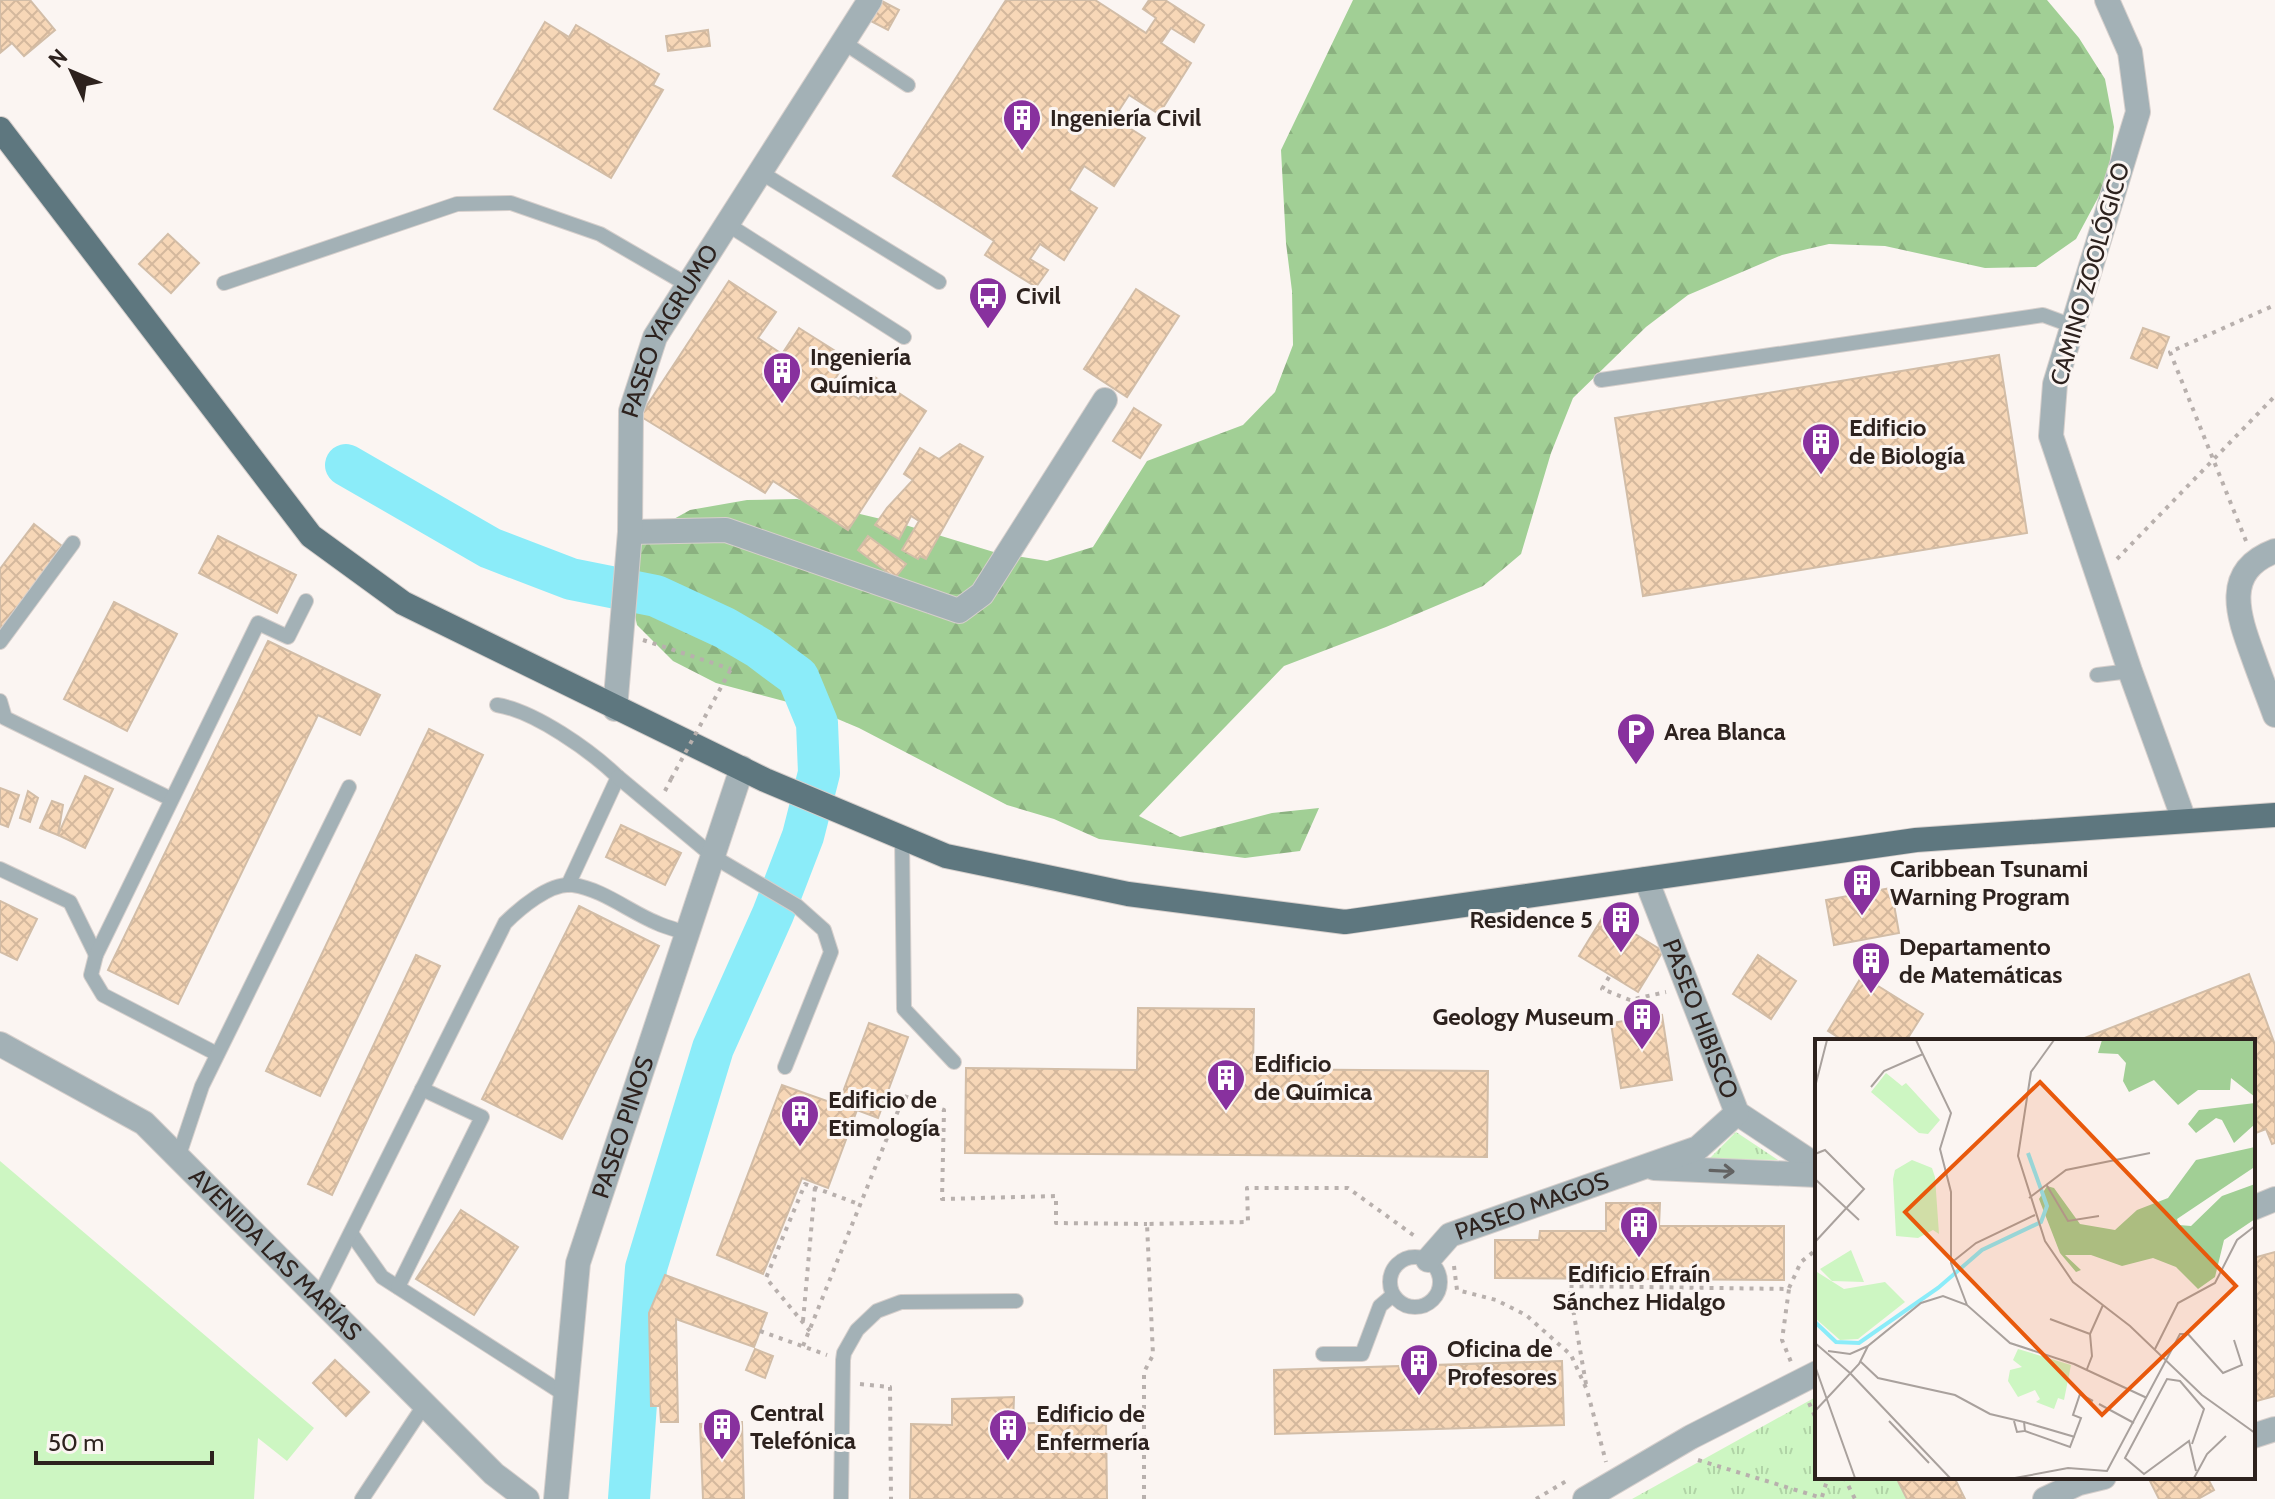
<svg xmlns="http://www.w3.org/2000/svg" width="2275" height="1499" viewBox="0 0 2275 1499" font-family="Cabin,sans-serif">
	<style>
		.grass { fill: url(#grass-tufts) }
		.forest { fill: url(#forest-firs) }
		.pitch { fill: #cdf6c2 }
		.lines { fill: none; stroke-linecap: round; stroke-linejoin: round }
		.river { stroke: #8becf9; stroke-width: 42 }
		.building { fill: url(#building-cross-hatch); stroke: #d2bda7; stroke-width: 2 }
		.lane-casing { stroke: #d6cfcc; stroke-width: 16 }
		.street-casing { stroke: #d6cfcc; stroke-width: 26 }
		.primary-casing { stroke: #d6cfcc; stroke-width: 26 }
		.path { stroke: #b8b0ad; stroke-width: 4; stroke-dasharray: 4 6; stroke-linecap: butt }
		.lane { stroke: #a3b1b6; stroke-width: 14 }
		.street { stroke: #a3b1b6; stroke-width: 24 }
		.primary { stroke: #5e777f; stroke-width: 24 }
		.path-bridge { stroke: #b8b0ad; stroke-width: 4; stroke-dasharray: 4 6; stroke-linecap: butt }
		.oneway { stroke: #626262 }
		.labels { text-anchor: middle; stroke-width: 6; stroke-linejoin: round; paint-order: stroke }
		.poi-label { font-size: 24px; font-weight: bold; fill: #2d221e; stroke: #fbf5f2; text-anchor: start }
		.street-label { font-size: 24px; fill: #2d221e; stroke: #fbf5f2 }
		.inset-river { fill: none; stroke: #8becf9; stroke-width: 4 }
		.inset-road { fill: none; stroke: #a9a19d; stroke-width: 2 }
		.view { fill: #e8590c; fill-opacity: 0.15; stroke: #e8590c; stroke-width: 4 }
		.inset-edge { fill: none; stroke: #2d221e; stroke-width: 4 }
	</style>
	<defs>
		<pattern id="grass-tufts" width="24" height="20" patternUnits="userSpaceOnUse" patternTransform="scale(2)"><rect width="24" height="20" fill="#cdf6c2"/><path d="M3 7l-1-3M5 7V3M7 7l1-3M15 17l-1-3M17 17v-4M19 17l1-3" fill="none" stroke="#b0d3a6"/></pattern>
		<pattern id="forest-firs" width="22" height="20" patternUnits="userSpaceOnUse" patternTransform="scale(2)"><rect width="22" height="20" fill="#a1cf95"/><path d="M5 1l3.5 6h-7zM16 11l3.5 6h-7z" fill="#8bb180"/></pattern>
		<pattern id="building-cross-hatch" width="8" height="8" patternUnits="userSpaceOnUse" patternTransform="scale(2)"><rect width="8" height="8" fill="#f7d7b7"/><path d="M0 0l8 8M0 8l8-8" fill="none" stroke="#d4b89d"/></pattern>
	</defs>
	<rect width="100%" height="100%" fill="#fbf5f2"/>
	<!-- grass -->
	<g class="grass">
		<polygon points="1736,1132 1778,1160 1709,1159"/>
		<polygon points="1814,1398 1817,1404 1817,1477 1896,1477 1907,1499 1632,1499"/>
	</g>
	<!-- forest -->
	<polygon class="forest" points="1353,0 2047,0 2079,38 2105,79 2114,127 2108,179 2076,239 2036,267 1985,268 1885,246 1829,244 1782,255 1688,295 1646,327 1573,398 1551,453 1521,554 1483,586 1386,627 1284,666 1139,816 1180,837 1272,813 1319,808 1300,851 1245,858 1099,839 1054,819 1007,805 859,728 814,709 716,683 673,661 637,625 627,579 645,535 690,510 747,500 797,499 902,524 997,553 1047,561 1093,547 1147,461 1243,425 1275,392 1293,345 1292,291 1286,243 1281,150"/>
	<!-- pitch -->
	<polygon class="pitch" points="0,1161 314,1428 287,1461 258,1438 254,1499 0,1499"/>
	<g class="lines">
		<!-- river -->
		<polyline class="river" points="346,465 490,548 571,579 656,596 725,628 759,648 798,677 817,723 819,773 803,836 773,914 713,1048 646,1268 629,1499"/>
	</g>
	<!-- building -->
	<g class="building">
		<polygon points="0,0 30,0 55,30 24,56 12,43 0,53"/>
		<polygon points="880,0 899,10 888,30 869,20"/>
		<polygon points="1006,0 1095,0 1146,33 1156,18 1143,9 1149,0 1165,0 1204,25 1194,42 1171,28 1161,43 1191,63 1159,114 1129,95 1114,118 1145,138 1114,186 1084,166 1069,190 1097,208 1064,260 1040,244 1030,259 1048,270 1036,287 985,255 994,241 893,176"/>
		<polygon points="545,22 569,37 576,25 659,74 653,85 663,90 611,178 494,109"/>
		<polygon points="708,30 710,46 668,51 666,36"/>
		<polygon points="168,234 199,263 171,293 139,264"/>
		<polygon points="729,281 776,312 758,338 782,354 799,328 848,359 833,382 859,399 873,376 926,411 848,530 773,481 765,493 640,416"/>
		<polygon points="1136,289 1179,316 1127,397 1084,369"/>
		<polygon points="2143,328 2169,337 2157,368 2131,358"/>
		<polygon points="1999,355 2027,533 1643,596 1615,418"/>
		<polygon points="1134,408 1161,425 1140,458 1113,441"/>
		<polygon points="960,444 983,457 926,559 920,556 918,559 902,550 919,521 911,516 899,539 875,525 887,508 913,480 904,474 920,448 939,459"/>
		<polygon points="34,524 67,550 0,638 0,569"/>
		<polygon points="218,536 296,575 277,613 199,573"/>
		<polygon points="868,536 906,564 895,578 858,550"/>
		<polygon points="114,602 177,634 127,731 64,699"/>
		<polygon points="268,641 380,695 360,735 318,715 178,1004 108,970"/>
		<polygon points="429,729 483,755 320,1096 266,1071"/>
		<polygon points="85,776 113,789 85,848 58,835"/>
		<polygon points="0,788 19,795 8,827 0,824"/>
		<polygon points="28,791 38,798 30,822 20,818"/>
		<polygon points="52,801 63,805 58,835 40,828"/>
		<polygon points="621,825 681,853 665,885 606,857"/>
		<polygon points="1891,888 1899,933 1834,945 1826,900"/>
		<polygon points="0,901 37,919 17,960 0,952"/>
		<polygon points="579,906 659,946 562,1139 482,1099"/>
		<polygon points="1604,915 1663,951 1638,992 1579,956"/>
		<polygon points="416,955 440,966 332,1195 308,1184"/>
		<polygon points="1758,955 1796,981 1771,1019 1733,994"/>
		<polygon points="2249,974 2275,1045 2275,1143 2272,1144 2266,1129 2253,1134 2253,1041 2077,1041"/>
		<polygon points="1862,976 1923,1014 1906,1041 1844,1041 1828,1031"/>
		<polygon points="1138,1008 1254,1009 1253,1069 1488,1071 1487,1157 965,1153 966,1068 1137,1070"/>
		<polygon points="1662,1015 1672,1080 1621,1088 1611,1023"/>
		<polygon points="869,1023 908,1037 878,1118 857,1110 828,1188 802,1178 763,1274 717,1255 782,1085 838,1105"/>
		<polygon points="1606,1203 1660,1203 1659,1226 1784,1226 1784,1280 1495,1278 1495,1240 1539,1240 1540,1231 1606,1231"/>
		<polygon points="461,1210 518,1247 474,1315 416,1279"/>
		<polygon points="2275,1252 2275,1396 2253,1402 2253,1258"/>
		<polygon points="665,1275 767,1313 754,1347 676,1319 678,1422 661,1422 660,1406 651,1406 649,1313"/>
		<polygon points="755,1349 773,1356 765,1378 746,1370"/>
		<polygon points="335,1360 369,1392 346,1416 313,1383"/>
		<polygon points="1562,1361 1564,1425 1275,1434 1274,1370"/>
		<polygon points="1014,1397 1013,1424 1106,1420 1107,1499 910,1499 911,1424 952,1425 952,1399"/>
		<polygon points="742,1422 744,1499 703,1499 700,1424"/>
		<polygon points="1896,1477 1954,1477 1965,1499 1907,1499"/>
		<polygon points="2148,1477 2207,1477 2214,1490 2198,1499 2159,1499"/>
	</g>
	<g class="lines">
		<!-- lane casing -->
		<g class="lane-casing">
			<g id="lane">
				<polyline points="843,42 908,85"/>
				<polyline points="760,172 939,282"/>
				<polyline points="727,224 904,337"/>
				<polyline points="224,283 457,204 511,203 600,234 688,285"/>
				<polyline points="1601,380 2043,315 2073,326"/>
				<polyline points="0,642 73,543"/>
				<polyline points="2097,675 2130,671"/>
				<polyline points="0,701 5,718 171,799"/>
				<path d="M497 705C535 711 591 751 618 777L568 885"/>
				<polyline points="618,777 714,857 797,906 824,930 831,952 785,1067"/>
				<polyline points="902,837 904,1009 954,1062"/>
				<polyline points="0,869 70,902 96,955"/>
				<polyline points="217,1054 103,995 91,975 96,955 258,623 288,637 306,601"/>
				<polyline points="178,1158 202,1086 349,787"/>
				<polyline points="351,1233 382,1277 567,1396"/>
				<circle cx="1415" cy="1282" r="25"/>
				<polyline points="398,1287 482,1117 422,1089"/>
				<path d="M318 1298 505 923C519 909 550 882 573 885 602 889 630 912 657 923 666 927 677 930 686 933"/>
				<polyline points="1323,1354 1362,1354 1380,1306 1393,1295"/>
				<polyline points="362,1499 425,1404"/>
				<polyline points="841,1499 843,1360 844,1353 857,1330 877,1311 901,1302 1016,1301"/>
			</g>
		</g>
		<!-- street casing -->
		<g class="street-casing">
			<g id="street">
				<polyline points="2107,0 2130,52 2138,112 2055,384 2051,436 2130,671 2184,820"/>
				<polyline points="630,532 726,530 959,611 982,594 1105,400"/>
				<path d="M2275 551C2222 571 2238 615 2253 656 2260 676 2268 696 2275 715"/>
				<path id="s1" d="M615 709 630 532 631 411 655 337 870 0"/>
				<path id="s2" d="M1646 879 1737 1113 1817 1166"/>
				<path id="s3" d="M0 1044 144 1123 494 1474 527 1499"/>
				<polyline points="1654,1168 1817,1175"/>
				<polyline points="2253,1208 2275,1199"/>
				<path id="s4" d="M1428 1260 1450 1235 1698 1148 1737 1113"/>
				<polyline points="2253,1436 2275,1429"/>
				<path id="s5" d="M556 1499 578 1263 742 768"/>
				<polyline points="1585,1499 1691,1437 1817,1373"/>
				<polyline points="2045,1499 2079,1483 2104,1477"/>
			</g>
		</g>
		<!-- primary casing -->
		<g class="primary-casing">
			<polyline id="primary" points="0,129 311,536 403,603 765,780 946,856 1128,894 1345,922 1916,840 2275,815"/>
		</g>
		<!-- path -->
		<g class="path">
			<polyline points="2246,541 2170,352 2275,305"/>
			<polyline points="2117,559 2275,396"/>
			<polyline points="643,640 731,669"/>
			<polyline points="665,791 671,779"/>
			<polyline points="1609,977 1602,989 1630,1000 1666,992"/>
			<polyline points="1454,1266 1457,1290 1496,1300 1526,1315 1571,1355 1587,1390 1606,1462"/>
			<polyline points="1789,1288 1801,1262 1817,1249"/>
			<polyline points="803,1321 815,1187"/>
			<polyline points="760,1331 827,1355"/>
			<polyline points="810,1331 766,1278 805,1184 861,1205"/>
			<polyline points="803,1346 904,1096 944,1110 942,1199 1056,1196 1056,1223 1147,1224"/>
			<polyline points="860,1384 890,1387 891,1499"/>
			<polyline points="1586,1384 1569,1286 1789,1289 1782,1340 1791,1362"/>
			<polyline points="1809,1403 1817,1421"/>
			<polyline points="1698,1460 1822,1498"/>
			<polyline points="1844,1477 1855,1499"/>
			<polyline points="1822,1497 1828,1477"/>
			<polyline points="1144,1499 1144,1372 1153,1355 1147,1224 1248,1222 1247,1188 1348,1188 1416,1237"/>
			<polyline points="1536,1499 1568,1480"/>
		</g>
		<!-- lane -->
		<use href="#lane" class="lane"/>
		<!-- street -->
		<use href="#street" class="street"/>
		<!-- primary -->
		<use href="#primary" class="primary"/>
		<!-- path-bridge -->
		<polyline class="path-bridge" points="671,779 731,669"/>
	</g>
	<!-- one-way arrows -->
	<defs><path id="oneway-shaft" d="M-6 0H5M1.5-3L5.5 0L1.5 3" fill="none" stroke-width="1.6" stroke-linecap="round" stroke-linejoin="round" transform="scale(2)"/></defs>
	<use class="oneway" href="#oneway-shaft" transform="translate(1722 1171) rotate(3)"/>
	<!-- icons -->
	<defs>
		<g id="building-pin" transform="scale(2)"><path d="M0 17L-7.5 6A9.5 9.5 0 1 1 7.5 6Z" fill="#88319e" stroke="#fbf5f2"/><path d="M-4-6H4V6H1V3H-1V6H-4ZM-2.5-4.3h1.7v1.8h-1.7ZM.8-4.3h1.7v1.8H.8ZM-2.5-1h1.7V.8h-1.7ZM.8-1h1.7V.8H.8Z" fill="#fff"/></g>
		<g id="bus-pin" transform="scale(2)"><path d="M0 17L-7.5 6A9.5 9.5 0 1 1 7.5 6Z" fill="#88319e" stroke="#fbf5f2"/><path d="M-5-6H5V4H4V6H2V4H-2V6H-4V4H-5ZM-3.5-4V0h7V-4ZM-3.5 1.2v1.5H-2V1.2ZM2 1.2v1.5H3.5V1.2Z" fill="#fff"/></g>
		<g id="parking-pin" transform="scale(2)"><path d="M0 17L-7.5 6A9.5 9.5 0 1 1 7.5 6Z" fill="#88319e" stroke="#fbf5f2"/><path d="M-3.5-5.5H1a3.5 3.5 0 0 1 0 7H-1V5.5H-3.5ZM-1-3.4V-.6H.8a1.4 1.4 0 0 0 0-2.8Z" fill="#fff"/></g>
	</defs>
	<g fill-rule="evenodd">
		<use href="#building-pin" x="1022" y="118"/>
		<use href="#bus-pin" x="988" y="296"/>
		<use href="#building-pin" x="782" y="371"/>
		<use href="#building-pin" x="1821" y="442"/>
		<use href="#parking-pin" x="1636" y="732"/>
		<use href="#building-pin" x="1862" y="883"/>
		<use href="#building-pin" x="1621" y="920"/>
		<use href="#building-pin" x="1871" y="961"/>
		<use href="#building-pin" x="1642" y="1017"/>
		<use href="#building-pin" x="1226" y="1078"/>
		<use href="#building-pin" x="800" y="1114"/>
		<use href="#building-pin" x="1639" y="1225"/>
		<use href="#building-pin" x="1419" y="1363"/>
		<use href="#building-pin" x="722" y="1427"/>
		<use href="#building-pin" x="1008" y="1428"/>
	</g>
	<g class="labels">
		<!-- poi labels -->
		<g class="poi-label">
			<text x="1050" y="126">Ingeniería Civil</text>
			<text x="1016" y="304">Civil</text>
			<text x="810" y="365">Ingeniería<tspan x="810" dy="28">Química</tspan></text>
			<text x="1849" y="436">Edificio<tspan x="1849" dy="28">de Biología</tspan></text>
			<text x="1664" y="740">Area Blanca</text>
			<text x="1890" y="877">Caribbean Tsunami<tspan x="1890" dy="28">Warning Program</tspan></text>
			<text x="1593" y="928" text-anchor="end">Residence 5</text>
			<text x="1899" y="955">Departamento<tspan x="1899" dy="28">de Matemáticas</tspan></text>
			<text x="1614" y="1025" text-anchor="end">Geology Museum</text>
			<text x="1254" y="1072">Edificio<tspan x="1254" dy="28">de Química</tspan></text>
			<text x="828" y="1108">Edificio de<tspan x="828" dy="28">Etimología</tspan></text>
			<text x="1639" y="1282" text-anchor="middle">Edificio Efraín<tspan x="1639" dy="28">Sánchez Hidalgo</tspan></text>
			<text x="1447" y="1357">Oficina de<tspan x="1447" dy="28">Profesores</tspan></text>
			<text x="750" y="1421">Central<tspan x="750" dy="28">Telefónica</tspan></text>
			<text x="1036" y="1422">Edificio de<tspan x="1036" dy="28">Enfermería</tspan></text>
		</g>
		<!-- street labels -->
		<g class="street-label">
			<text transform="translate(2090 274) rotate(-74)" y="8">CAMINO ZOOLÓGICO</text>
			<text dy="8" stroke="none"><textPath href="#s1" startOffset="388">PASEO YAGRUMO</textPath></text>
			<text dy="8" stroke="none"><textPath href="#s2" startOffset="150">PASEO HIBISCO</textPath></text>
			<text dy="8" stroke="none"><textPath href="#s5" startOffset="380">PASEO PINOS</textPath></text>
			<text dy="8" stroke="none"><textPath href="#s4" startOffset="120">PASEO MAGOS</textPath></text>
			<text dy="8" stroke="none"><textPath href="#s3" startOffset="350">AVENIDA LAS MARÍAS</textPath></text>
		</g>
	</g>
	<!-- overview -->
	<g transform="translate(1815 1039)">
		<rect width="440" height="440" fill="#fbf5f2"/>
		<path d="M2 233 29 250 70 243 90 263 43 300 25 301 0 279ZM203 310 256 326 249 361 243 359 239 370 221 363 225 360 220 351 203 358 193 342 195 331 207 328 198 321Z" fill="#cdf6c2"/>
		<path d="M287 1H440V58L416 39 415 51H383L363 66 339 41 314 53 308 42 311 24 303 15 283 14ZM440 64V85L419 104 407 81 401 79 381 94 373 85 384 71ZM440 108 438 129 362 180 364 186 376 187 407 157 440 145V180L409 201 400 238 383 250 361 228 338 219 307 227 276 216H250L266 231 261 233 245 214 224 160 232 147 239 149 265 185 300 191 322 171 353 159 381 121Z" fill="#a1cf95"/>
		<path d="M71 34 87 47 91 44 125 81 113 95 104 94 56 53ZM97 121 117 129 120 138 124 195 118 191 103 199 81 197 78 140 80 131ZM36 211 49 243 17 242 5 230Z" fill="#cdf6c2"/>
		<path class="inset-river" d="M0 283 21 303 44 304 123 249 167 211 226 183 232 167 213 114"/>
		<path class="inset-road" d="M101 1 136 74 125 110 136 153V224L152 266M239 1 216 33 203 117 230 202 258 243 315 287 387 356 440 394M0 48 12 1M56 48 69 32 108 15M0 115 10 111 49 150 0 203M0 140 44 181M231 145 253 182 284 177M214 159 251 131 335 114M136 224 161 204 220 176M235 280 275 295M0 304 35 334M340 310 363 264 400 244 422 201 440 187M13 312 35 315 53 307M46 323 63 339 140 356 175 375 209 383 210 392 202 393 199 382M0 327 40 439M272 330 277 317 275 295 288 266M35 334 135 439M284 365 319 384M0 372 44 325 53 307 106 264 128 257 152 266 195 304 259 325 332 359M74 382 114 424M209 383 260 398M210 392 255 408 266 379 258 376 265 355 278 362M377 405 389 370 365 342 352 340 310 419 329 435 374 402 381 432M200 439 253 429 292 432 365 295H373L408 334 427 326 419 301M379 439 392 415 411 397"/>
		<path class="view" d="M225 43 421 247 287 376 90 173Z"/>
		<rect width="440" height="440" class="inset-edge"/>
	</g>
	<!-- north arrow -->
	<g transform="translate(72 72) rotate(314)" stroke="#fbf5f2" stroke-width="6" paint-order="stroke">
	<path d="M0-6L14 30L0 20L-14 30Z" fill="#2d221e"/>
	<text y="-12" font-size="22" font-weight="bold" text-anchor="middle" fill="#2d221e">N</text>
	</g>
	<!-- scale -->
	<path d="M36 1451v12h176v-12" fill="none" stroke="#2d221e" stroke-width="4"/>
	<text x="48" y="1451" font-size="24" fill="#2d221e" stroke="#fbf5f2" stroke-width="6" paint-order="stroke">50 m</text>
</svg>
